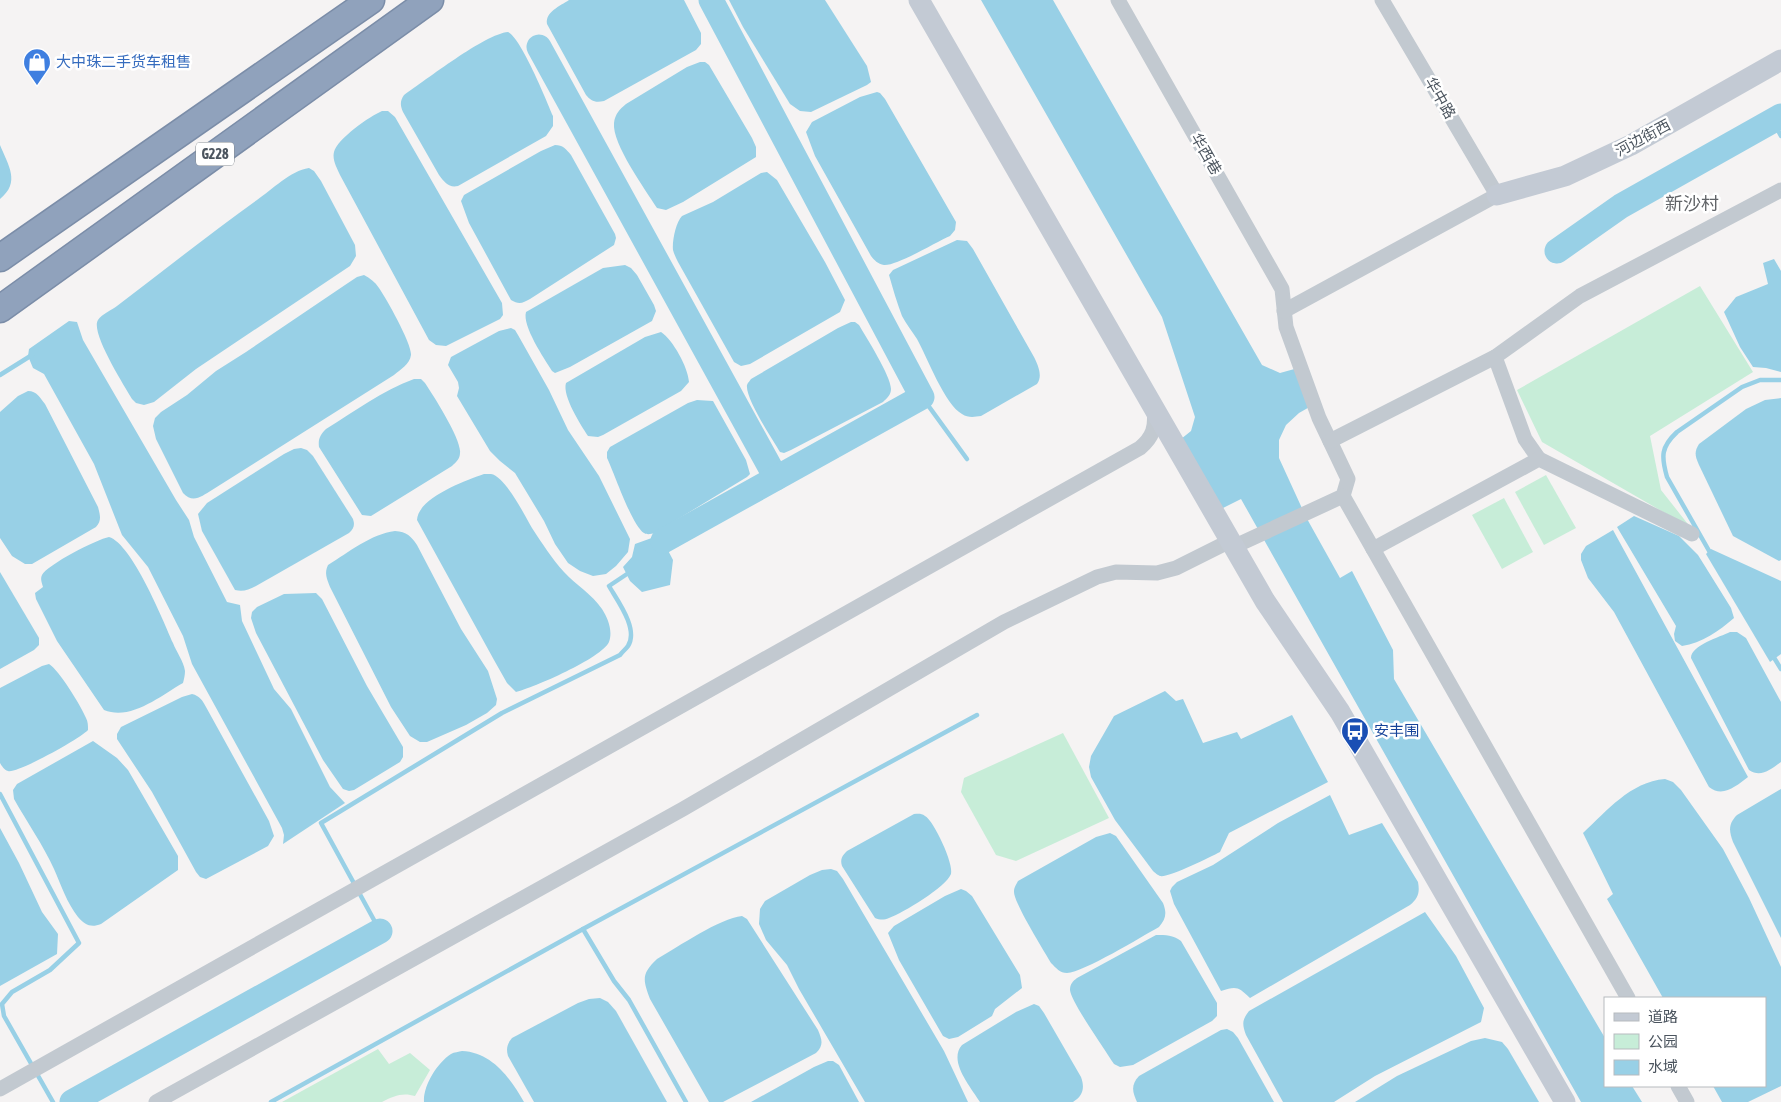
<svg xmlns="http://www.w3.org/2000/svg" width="1781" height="1102" viewBox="0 0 1781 1102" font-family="'Asap Condensed','Noto Sans SC',sans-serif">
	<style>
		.green { fill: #c7edd8 }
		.water { fill: #98d0e6 }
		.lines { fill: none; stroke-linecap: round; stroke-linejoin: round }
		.stream { stroke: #98d0e6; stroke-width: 4.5 }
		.river { stroke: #98d0e6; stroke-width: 25 }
		.highway-casing { stroke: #7b8da8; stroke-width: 29 }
		.street { stroke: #c2c9d0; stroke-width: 15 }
		.secondary { stroke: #c3cad4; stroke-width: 21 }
		.highway { stroke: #90a2bc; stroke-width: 26 }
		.labels { text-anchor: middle; stroke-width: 5; stroke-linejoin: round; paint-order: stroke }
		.shield { fill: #fff; stroke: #82888f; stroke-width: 1 }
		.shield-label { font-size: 14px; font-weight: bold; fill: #4c555f }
		.shop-label { font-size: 15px; fill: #366cbe; stroke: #fff; text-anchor: start }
		.street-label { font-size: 15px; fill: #4c555f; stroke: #fff }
		.transit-label { font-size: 15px; fill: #164399; stroke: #fff; text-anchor: start }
		.quarter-label { font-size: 18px; fill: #606367; stroke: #fff }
	</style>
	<rect width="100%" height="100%" fill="#f5f3f3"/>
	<!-- green -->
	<g class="green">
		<polygon points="1700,286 1753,372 1650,436 1661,490 1691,528 1542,442 1517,390"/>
		<polygon points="1546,475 1576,528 1544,545 1515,492"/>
		<polygon points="1504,498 1533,552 1502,569 1472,515"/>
		<polygon points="1063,733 1109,818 1016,861 996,855 961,792 964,778"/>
		<path d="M378 1049 389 1064 410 1053 430 1070 415 1096C403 1092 393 1096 382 1102H282Z"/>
	</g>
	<!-- water -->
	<g class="water">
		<path d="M569 0H684L701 33V44L696 50 604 101C595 103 591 101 586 95L547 24C545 12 560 6 569 0Z"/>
		<polygon points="729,0 825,0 867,66 871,82 867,85 811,112 800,111 790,104 743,27"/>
		<polygon points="981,0 1053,0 1262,365 1280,373 1298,368 1313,405 1299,413 1286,425 1279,440 1279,458 1306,517 1340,578 1352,571 1393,650 1394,679 1605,1038 1605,1086 1632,1086 1642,1102 1581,1102 1241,499 1215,512 1176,443 1191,431 1195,417 1162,317"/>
		<path d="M508 32C521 38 546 99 553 116V126L546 136 458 186C449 188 445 183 439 175L403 112C400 105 400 101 404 95 426 80 485 34 508 32Z"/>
		<path d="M700 62H705L709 65 752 138 756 147V157L683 202 666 210 657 208C645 189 612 144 614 123 615 114 620 109 626 104L687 67Z"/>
		<path d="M877 92 880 93 885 99 956 222 955 230 950 236C936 242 897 266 884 265 878 264 874 260 871 256L815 156 806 132 812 122 860 97Z"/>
		<path d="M382 111H388L395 117 502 303 503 315 500 319 446 346 436 345 429 340 340 175C337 168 332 160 334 152 337 139 370 116 382 111Z"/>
		<path d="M0 145C8 165 21 182 0 199Z"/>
		<path d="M555 145C563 145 566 149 571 155L615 234 616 238 614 245 530 299C523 303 519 305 511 300L469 223 461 201 464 195 541 151Z"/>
		<path d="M309 168 314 171 321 181 355 245 356 256 350 266 196 369 154 402 144 405 136 403 132 399C124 385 90 332 98 320 102 314 112 310 117 306 164 270 210 234 257 200 273 189 290 171 309 168Z"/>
		<path d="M767 172 777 180 825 262 845 300 840 312 750 364 741 366 734 362 678 262C676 258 674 254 673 250 672 241 676 222 682 216L713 202 761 173Z"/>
		<path d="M957 240 967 241 973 249 1034 357C1038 365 1043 376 1037 384L981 416C974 417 968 418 962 414 945 405 927 357 917 339 912 331 906 324 902 316 897 303 893 289 889 275L893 270Z"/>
		<polygon points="1774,259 1781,271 1781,372 1766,368 1753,367 1740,347 1724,312 1736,297 1768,284 1763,263"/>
		<path d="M625 265 631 268 637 275 654 305 656 311 652 321 570 367 555 373 552 371C544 358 522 326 526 312L603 268Z"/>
		<path d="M364 275C370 278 375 282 379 288 386 298 412 344 411 355 410 364 400 370 394 375L212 490C202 496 193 504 183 493L156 439 153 426 155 418 161 412 187 395 216 371 246 352 345 285 357 277Z"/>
		<polygon points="69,321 77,322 83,340 176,500 189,520 194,537 227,602 240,605 242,621 274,689 291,709 330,787 345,803 283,844 284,835 282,828 192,664 183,636 148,567 122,535 94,464 44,374 33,368 28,356 29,349"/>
		<path d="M851 322H855L859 325C866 337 891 376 891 389 891 395 887 398 883 402L791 450 784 453 780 452C773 440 745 398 747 385 748 382 750 381 751 379L838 328Z"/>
		<polygon points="511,328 515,330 518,335 549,390 568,430 599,476 630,539 628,552 616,566 606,574 593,576 580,571 568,563 555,544 544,521 515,473 500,461 490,451 457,396 459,388 458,382 448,365 451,357 499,331"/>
		<path d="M661 332C673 340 688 367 689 382L681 391 603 435 598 437 588 436C581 425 562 396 566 383L645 337Z"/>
		<path d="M414 379H421L425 383C433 395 462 440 460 453 460 459 456 462 452 466L371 516 362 515 319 447C318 439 320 435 326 429 355 411 382 391 414 379Z"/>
		<path d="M28 391C37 391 40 398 45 404L98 507C100 515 102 520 96 527L32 564H25L12 556 0 538V412L18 396Z"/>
		<path d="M1781 398V560L1779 561 1733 536 1699 465C1695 456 1694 452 1699 444L1746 409 1765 400Z"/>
		<path d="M697 400 713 401 746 460 750 474 747 477 655 533C651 534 647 535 644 533 632 526 614 472 607 458V452L610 447 688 403Z"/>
		<path d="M301 448 307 450 313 456 353 519C355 525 354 528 349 533L256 586C248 590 243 592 235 590L202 531 198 514 207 503 284 454 294 449Z"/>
		<path d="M484 474C486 474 489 474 491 474 505 476 525 516 532 528 542 543 552 559 564 572 576 585 592 594 602 609 608 618 613 631 609 642 602 658 533 688 516 692L507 683 494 660 417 520C418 498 464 481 484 474Z"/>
		<path d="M1634 516 1679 536 1698 555 1731 608 1734 618C1719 631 1702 643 1682 646L1675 641 1674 634 1676 626 1617 527Z"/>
		<path d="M1613 530 1748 777C1736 786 1723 798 1709 787L1614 612 1588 578 1581 560V554L1586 546Z"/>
		<path d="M395 531C407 532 411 536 417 545L461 629 488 671 497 699 496 705 487 713 466 725 427 742H420L410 736 391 707 330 587C327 579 324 573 328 565 349 552 371 534 395 531Z"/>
		<polygon points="660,535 673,560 670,585 642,592 630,581 623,567 632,557 635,544"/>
		<path d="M109 537C132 544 163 620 173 643 176 651 184 662 185 671 185 675 184 679 183 683 160 696 131 721 104 710L57 641 36 599 35 593 43 587C42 583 40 579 42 575 47 565 97 539 109 537Z"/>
		<polygon points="1711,549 1781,581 1781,654 1770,662 1706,554"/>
		<polygon points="0,572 39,638 39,645 34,650 0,669"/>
		<polygon points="316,593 322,599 367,686 403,747 403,757 400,762 354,790 349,791 343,789 323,760 256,633 251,618 252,612 257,607 284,594"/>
		<path d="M1730 632H1737L1746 638 1781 702V762C1771 769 1761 778 1749 770L1691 658C1691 645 1720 637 1730 632Z"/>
		<path d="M49 664C59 670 81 706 86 718 88 722 88 725 88 730 81 738 17 774 8 771 4 770 2 766 0 763V688L42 666Z"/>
		<path d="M1165 691 1176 701 1183 699 1203 743 1237 732 1241 739 1292 715 1328 782 1229 833 1220 852C1210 857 1169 878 1160 876 1159 876 1154 872 1153 871L1115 820 1091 777 1089 767 1091 756 1114 716Z"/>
		<path d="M192 694C200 696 202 700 206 707L269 821 274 836 268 846 206 879 200 877 196 872 152 792 117 739V734L121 727 182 697Z"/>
		<path d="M93 741 117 758 128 770 178 856V870L101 924C91 928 85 925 78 917 67 903 61 885 54 869 43 845 27 822 14 799L13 790 17 784Z"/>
		<path d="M1665 779 1673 782 1681 790 1723 849 1749 898 1781 967V1086L1748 1102H1722L1713 1086H1765V998H1663L1607 899 1613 894 1583 833C1607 811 1630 782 1665 779Z"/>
		<path d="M1781 789V938L1733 842C1729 831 1728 824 1737 815Z"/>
		<path d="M1330 795 1349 835 1382 823 1418 882C1420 893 1418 898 1410 905L1250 998C1238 987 1237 986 1221 991L1174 904 1170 891 1172 887 1177 882 1213 865 1278 823Z"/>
		<path d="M914 814C918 814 921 813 925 816 934 821 954 864 951 874 946 887 903 913 889 918 884 920 880 920 875 918L842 866C840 859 842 856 847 851Z"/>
		<polygon points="0,828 19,863 42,912 58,934 57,954 0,986"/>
		<path d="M1110 833 1116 836 1163 903C1167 913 1166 919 1159 927 1141 937 1084 972 1067 973 1060 973 1056 968 1051 963 1044 951 1014 903 1014 892 1014 887 1016 885 1018 881L1096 837Z"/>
		<polygon points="831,869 837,871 843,879 944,1051 968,1102 865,1102 799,989 787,965 766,940 759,924 760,909 765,901 810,875 822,870"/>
		<polygon points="961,889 966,891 972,896 1020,975 1022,988 995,1009 992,1016 958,1037 949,1039 943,1036 899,960 888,933 894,926 945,896"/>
		<path d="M1425 912 1456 956 1484 1008 1481 1022 1375 1076 1334 1102H1283L1246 1035C1242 1024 1242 1020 1249 1011Z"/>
		<path d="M742 916 747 919 818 1030C822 1040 824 1045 816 1053L723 1102H709L650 999C643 980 641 974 657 959 678 947 720 918 742 916Z"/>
		<path d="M1156 935C1166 935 1173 935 1181 941L1217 1003V1016L1212 1021 1133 1065 1120 1067 1114 1064C1106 1051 1071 1002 1070 990 1070 984 1073 981 1077 978Z"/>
		<path d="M600 998 608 1002 616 1011 667 1102H534L508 1056C506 1049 507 1044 512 1038L578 1003 589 999Z"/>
		<path d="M1034 1004 1039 1006 1044 1013 1081 1077C1085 1088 1083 1096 1073 1102H980C970 1086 948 1061 962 1045L1016 1012Z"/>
		<path d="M1227 1029 1233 1032 1238 1038 1274 1102H1137C1132 1091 1131 1085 1139 1076L1221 1030Z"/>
		<polygon points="1485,1038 1502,1042 1508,1049 1539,1102 1355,1102 1397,1076 1471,1041"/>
		<path d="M462 1051C492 1052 511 1079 524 1102H424C423 1086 437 1063 451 1054 454 1052 459 1052 462 1051Z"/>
		<polygon points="828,1061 833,1061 839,1065 859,1102 751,1102 814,1067"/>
	</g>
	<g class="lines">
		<!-- stream -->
		<g class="stream">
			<polyline points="1773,121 1781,136"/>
			<polyline points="0,375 32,355"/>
			<polyline points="922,397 967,459"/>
			<path d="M1712 556 1667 477C1661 456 1661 447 1677 432L1742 387 1760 380H1781"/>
			<polyline points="1773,656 1781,669"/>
			<polyline points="0,794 79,943 50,970 12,992 2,1004 4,1016 53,1102"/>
			<polyline points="583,929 614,981 629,1000 686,1102"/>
			<path d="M380 931 321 823 502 713 620 655C622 652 626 649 628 646 639 629 617 600 609 586L627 574"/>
			<polyline points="271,1102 583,929 977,715"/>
		</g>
		<!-- river -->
		<g class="river">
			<polyline points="539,47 776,478"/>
			<polyline points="1557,251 1621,206 1781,116"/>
			<polyline points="663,541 922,397 711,0"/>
			<polyline points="72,1102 380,931"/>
		</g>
		<!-- highway casing -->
		<g class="highway-casing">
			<g id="highway">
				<polyline points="0,258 371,0"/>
				<polyline points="0,309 430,0"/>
			</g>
		</g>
		<!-- street -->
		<g class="street">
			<polyline points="1118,0 1282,289 1286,327 1319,418 1348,479 1343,496 1233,547"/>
			<polyline points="1284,311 1497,195 1382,0"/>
			<polyline points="1495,357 1525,439 1539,459"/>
			<polyline points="1330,441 1495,357 1580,296 1781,190"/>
			<polyline points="1343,496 1628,998"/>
			<polyline points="1373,549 1539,459 1692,534"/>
			<polyline points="1678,1086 1687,1102"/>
			<path d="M0 1089 1140 448C1153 437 1156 427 1154 410"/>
			<polyline points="156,1102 683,809 1004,622 1097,577 1116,572 1157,573 1176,568 1230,541"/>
		</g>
		<!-- secondary -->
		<g class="secondary">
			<polyline points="919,0 1265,601 1340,712 1565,1102"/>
			<polyline points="1497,195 1565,176 1631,145 1781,60"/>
		</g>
		<!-- highway -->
		<use href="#highway" class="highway"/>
	</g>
	<!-- icons -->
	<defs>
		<g id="shop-pin" transform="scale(1.4375)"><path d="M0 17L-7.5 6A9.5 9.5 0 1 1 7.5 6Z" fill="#3f7fe0" stroke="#fff"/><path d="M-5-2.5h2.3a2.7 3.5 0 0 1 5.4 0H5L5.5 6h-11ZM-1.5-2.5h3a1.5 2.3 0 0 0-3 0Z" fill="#fff"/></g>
		<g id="bus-pin" transform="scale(1.4375)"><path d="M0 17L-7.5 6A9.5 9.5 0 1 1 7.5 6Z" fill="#1a4fb4" stroke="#fff"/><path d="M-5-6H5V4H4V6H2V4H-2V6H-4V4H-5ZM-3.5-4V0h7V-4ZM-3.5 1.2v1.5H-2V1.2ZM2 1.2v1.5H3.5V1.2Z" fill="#fff"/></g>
	</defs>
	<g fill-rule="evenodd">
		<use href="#shop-pin" x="37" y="62"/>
		<use href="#bus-pin" x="1355" y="731"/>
	</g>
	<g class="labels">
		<!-- shield labels -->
		<rect class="shield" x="196" y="142.5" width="38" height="23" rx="4"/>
		<g class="shield-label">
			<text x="215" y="159">G228</text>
		</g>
		<!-- shop labels -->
		<g class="shop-label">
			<text x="56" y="67">大中珠二手货车租售</text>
		</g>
		<!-- street labels -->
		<g class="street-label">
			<text transform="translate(1440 98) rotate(60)" y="5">华中路</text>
			<text transform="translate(1643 138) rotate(-28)" y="5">河边街西</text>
			<text transform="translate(1206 154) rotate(60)" y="5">华西巷</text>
		</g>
		<!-- transit labels -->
		<g class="transit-label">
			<text x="1374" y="736">安丰围</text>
		</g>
		<!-- quarter labels -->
		<g class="quarter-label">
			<text x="1692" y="210">新沙村</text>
		</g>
	</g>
	<!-- legend -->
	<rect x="1604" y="997" width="162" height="90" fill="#ffffff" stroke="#b7bbbf"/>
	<rect x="1614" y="1013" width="25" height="8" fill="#c3cad4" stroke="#b7bbbf"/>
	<text x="1648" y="1022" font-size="15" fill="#4c555f">道路</text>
	<rect x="1614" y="1034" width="25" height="15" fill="#c7edd8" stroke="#b7bbbf"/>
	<text x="1648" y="1047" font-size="15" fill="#4c555f">公园</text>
	<rect x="1614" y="1060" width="25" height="15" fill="#98d0e6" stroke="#b7bbbf"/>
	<text x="1648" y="1072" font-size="15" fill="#4c555f">水域</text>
</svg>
